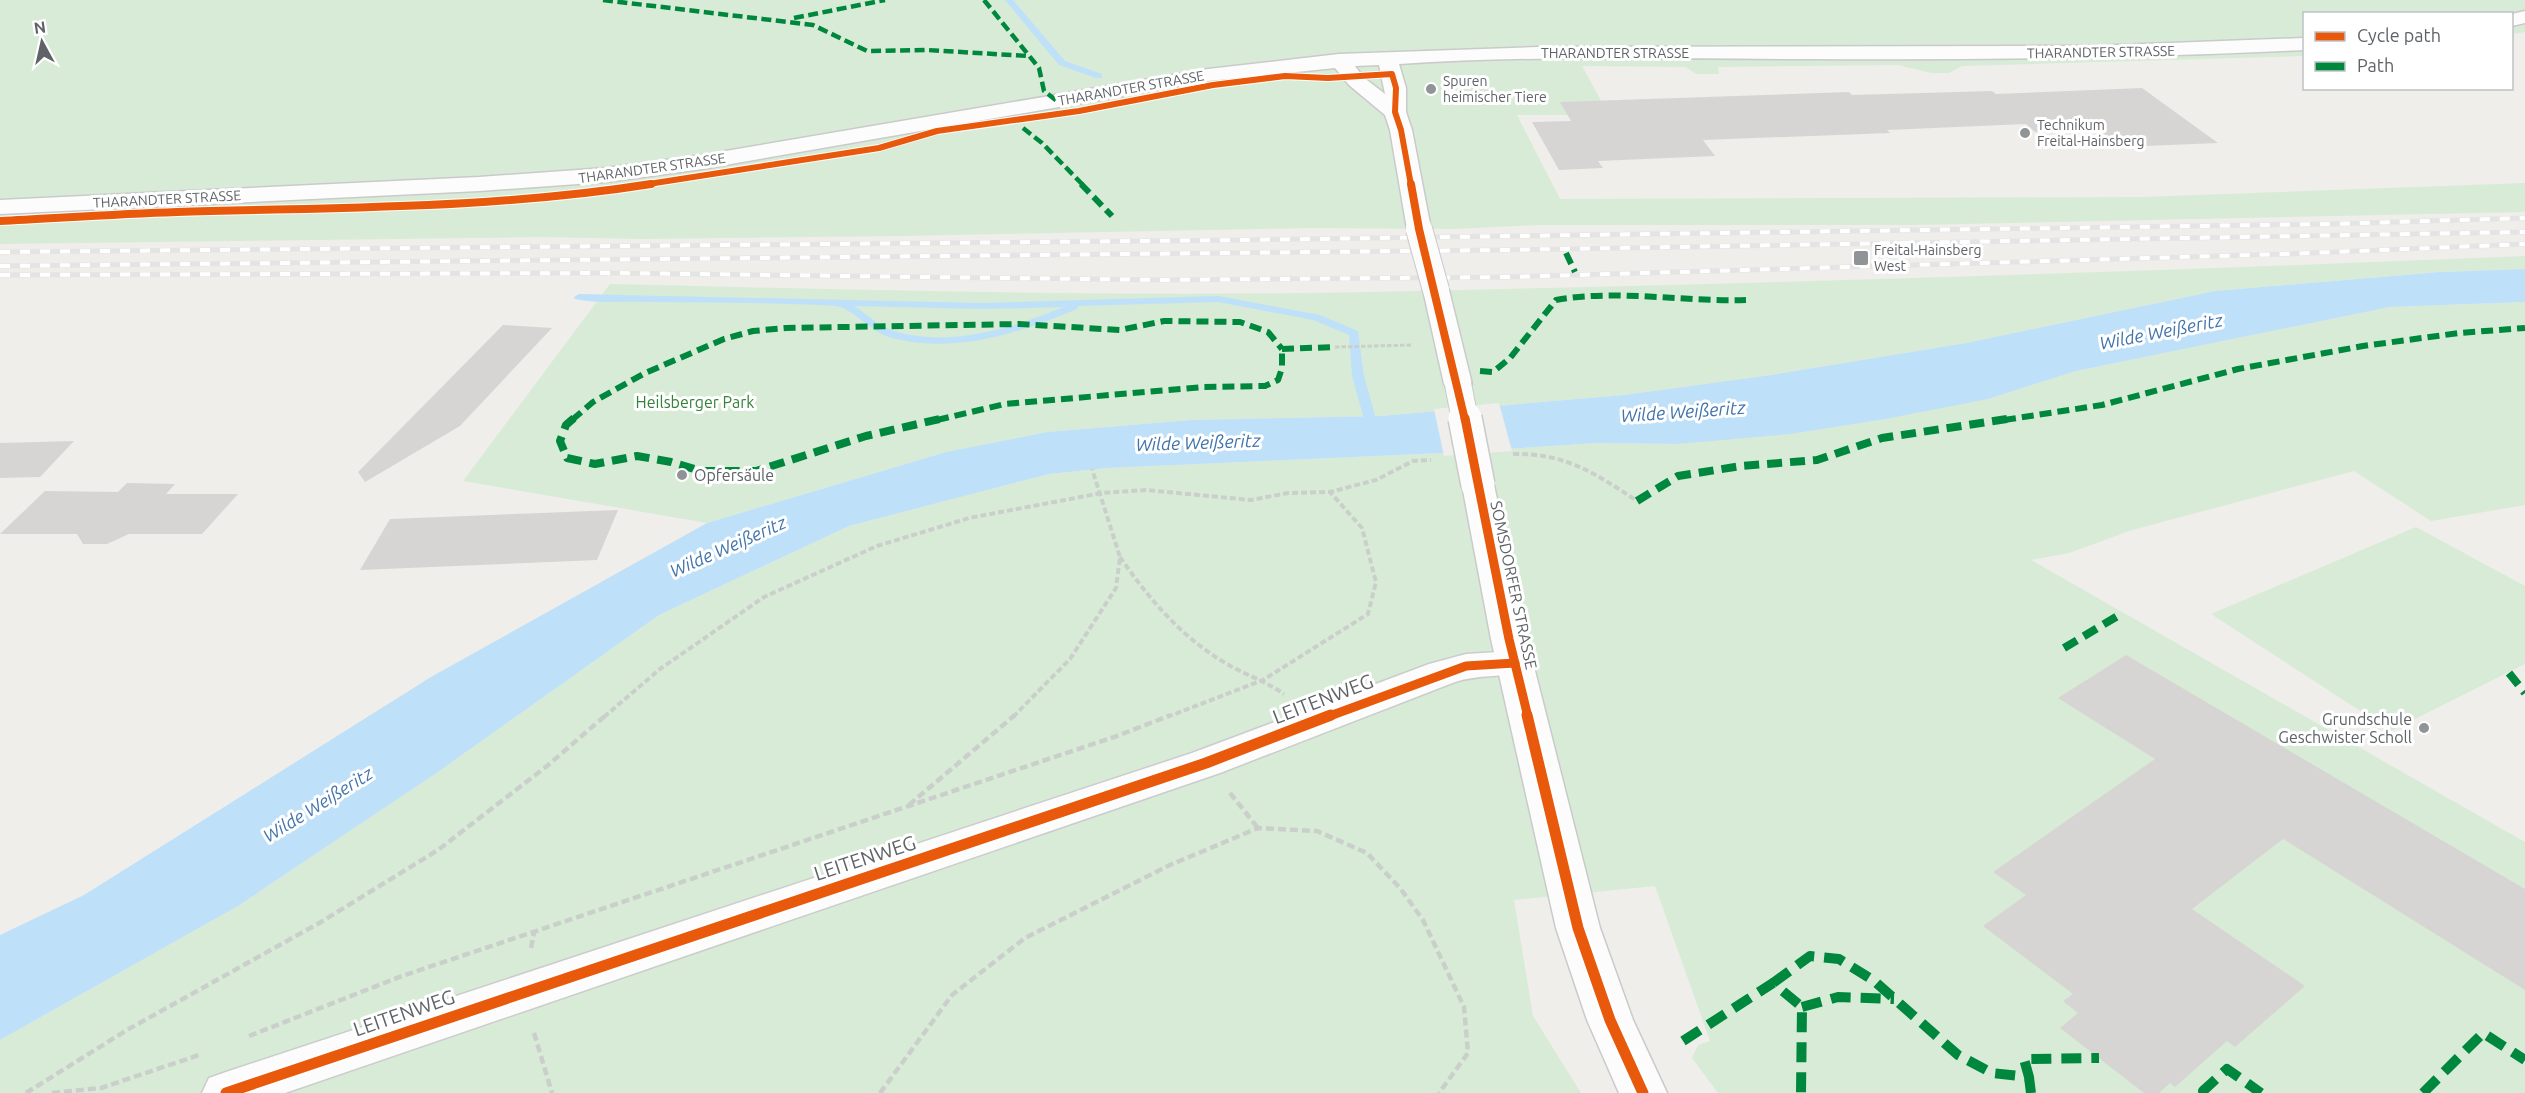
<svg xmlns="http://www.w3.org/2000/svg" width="2525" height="1093" viewBox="0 0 2525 1093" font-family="Ubuntu,sans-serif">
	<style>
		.green { fill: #d8ebd6 }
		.water { fill: #bfe0f9 }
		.pier { fill: #efeeea }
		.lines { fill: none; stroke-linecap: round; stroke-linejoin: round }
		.stream { fill: #bfe0f9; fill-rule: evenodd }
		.building { fill: #d6d5d3 }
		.street-casing { stroke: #cbcccc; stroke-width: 3 }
		.secondary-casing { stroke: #cacacb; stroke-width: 3 }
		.path-far2 { stroke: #cacfcc; stroke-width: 3; stroke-dasharray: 4.5 2; stroke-linecap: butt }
		.path-far1 { stroke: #cacfcc; stroke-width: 4; stroke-dasharray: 6 3; stroke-linecap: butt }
		.path { stroke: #cacfcc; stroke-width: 4.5; stroke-dasharray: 8 4; stroke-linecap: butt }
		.street { fill: #fdfcfc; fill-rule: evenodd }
		.secondary { fill: #fdfcfc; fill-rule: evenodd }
		.rail-casing { stroke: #e4e4e4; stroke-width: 5 }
		.rail { stroke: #fff; stroke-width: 4; stroke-dasharray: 10; stroke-linecap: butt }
		.secondary-bridge-far1-casing { stroke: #cacacb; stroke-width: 28; stroke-linecap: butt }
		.secondary-bridge-casing { stroke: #cacacb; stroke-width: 36; stroke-linecap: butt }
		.secondary-bridge-far1 { stroke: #fdfcfc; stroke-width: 26 }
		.secondary-bridge { stroke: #fdfcfc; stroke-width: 33 }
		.quiet-far3 { stroke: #00873e; stroke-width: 4.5; stroke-dasharray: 10 4.5; stroke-linecap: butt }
		.quiet-far2 { stroke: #00873e; stroke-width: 6; stroke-dasharray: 12 6; stroke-linecap: butt }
		.quiet-far1 { stroke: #00873e; stroke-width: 8; stroke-dasharray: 15 8; stroke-linecap: butt }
		.quiet { stroke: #00873e; stroke-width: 10; stroke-dasharray: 20 10; stroke-linecap: butt }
		.cycleway-far3-casing { stroke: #fff; stroke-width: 8 }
		.cycleway-far2-casing { stroke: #fff; stroke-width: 10 }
		.cycleway-far1-casing { stroke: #fff; stroke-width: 13 }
		.cycleway-casing { stroke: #fff; stroke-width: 15 }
		.cycleway-far3 { stroke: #e8590c; stroke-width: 6 }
		.cycleway-far2 { stroke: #e8590c; stroke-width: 8 }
		.cycleway-far1 { stroke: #e8590c; stroke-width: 9 }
		.cycleway { stroke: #e8590c; stroke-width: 11 }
		.poi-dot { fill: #919496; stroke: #fff; stroke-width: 2 }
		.labels { text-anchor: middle; stroke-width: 6; stroke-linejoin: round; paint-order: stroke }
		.far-street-label { font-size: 14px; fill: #5f6368; stroke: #fff }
		.far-poi-label { font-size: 14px; fill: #5f6368; stroke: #fff; text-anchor: start }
		.park-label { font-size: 16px; fill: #348238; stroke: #fff }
		.poi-label { font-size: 16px; fill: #5f6368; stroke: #fff; text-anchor: start }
		.street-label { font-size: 16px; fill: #5f6368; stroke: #fff }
		.water-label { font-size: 18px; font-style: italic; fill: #4174aa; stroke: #fff }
		.near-street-label { font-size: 20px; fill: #5f6368; stroke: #fff }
	</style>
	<rect width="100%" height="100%" fill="#efeeea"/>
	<!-- green -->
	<g class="green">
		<polygon points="0,0 2525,0 2525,32 2512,34 2512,14 2304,14 2304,56 1962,66 1949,73 1931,73 1898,65 1718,67 1719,74 1696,74 1686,67 1582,66 1609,115 1517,115 1560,199 2142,197 2525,183 2525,212 1916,225 1538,225 1454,229 1314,228 902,236 642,239 539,237 0,244"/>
		<path d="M2525 256V269L2440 272 2215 291 1966 343 1771 375 1624 395 1380 416 1191 420 1047 432 946 452 707 523 463 481 610 284C864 290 1117 297 1371 292 1755 284 2140 272 2525 256Z"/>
		<polygon points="2525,302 2525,505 2431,521 2354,471 2132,530 2069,553 2031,560 2525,842 2525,1093 1718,1093 1692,1058 1698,1045 1710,1041 1655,886 1514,900 1533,1016 1581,1093 0,1093 0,1040 238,906 438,772 659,615 849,526 1049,474 1107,468 1444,453 1597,443 1677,444 1988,399 2076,371 2390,307"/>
		<polygon points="2416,527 2525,586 2525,664 2391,731 2211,614"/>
	</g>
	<!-- water -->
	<polygon class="water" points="2525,269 2525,302 2390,307 2076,371 1988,399 1885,419 1790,434 1677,444 1597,443 1444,453 1107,468 1049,474 849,526 659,615 438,772 238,906 0,1040 0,935 84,895 431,677 707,523 946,452 1047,432 1191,420 1380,416 1624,395 1771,375 1966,343 2215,291 2440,272"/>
	<!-- pier -->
	<polygon class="pier" points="1499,403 1512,451 1444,456 1434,409"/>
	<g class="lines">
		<!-- stream -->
		<g class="stream">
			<polygon points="1005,0 1013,0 1065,61 1102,74 1102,78 1096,78 1059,65"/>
			<path d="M579 294 981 303 1218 296 1320 315 1358 331 1364 376 1375 415 1387 430 1385 433H1377L1363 416 1352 376 1349 335 1313 320 1218 302 1078 306 1077 309C1018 334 950 356 886 336 870 330 850 307 836 306 773 302 710 303 648 302 625 301 598 304 575 299L574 297ZM855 306 981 309 1064 307C1012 328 949 348 894 331 879 326 867 315 855 306Z"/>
		</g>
	</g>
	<!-- building -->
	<g class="building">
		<polygon points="2142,88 2218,143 2121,147 2102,132 2035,132 2026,124 1887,130 1890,133 1703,140 1715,156 1598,161 1603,168 1559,170 1532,122 1571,121 1560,102 1849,92 1852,95 1992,91 1996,94"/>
		<polygon points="503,325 552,328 460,426 365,482 358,472"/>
		<polygon points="74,441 40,477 0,478 0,443"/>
		<polygon points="127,483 175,484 166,494 238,494 202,534 129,534 107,544 83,544 77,534 0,534 45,491 118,492"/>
		<polygon points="618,510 597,560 360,570 390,519"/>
		<polygon points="2126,655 2525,889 2525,990 2283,839 2192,909 2305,986 2235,1047 2227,1041 2175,1087 2170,1083 2159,1093 2144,1093 2060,1028 2078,1013 2063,1001 2073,994 1983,926 2026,895 1993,872 2155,759 2058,698"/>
	</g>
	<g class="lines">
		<!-- street casing -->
		<g class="street-casing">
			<path id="street" d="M1515 651 1528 655 1533 663 1528 671C1504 678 1479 674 1455 682L1220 773 285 1093H202L209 1078 226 1072 1192 753 1429 664 1466 654Z"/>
		</g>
		<!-- secondary casing -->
		<g class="secondary-casing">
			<g id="secondary">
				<polygon points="2525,11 2525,23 2512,26 2512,14"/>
				<path d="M2304 38V50C2139 58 1974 60 1808 59 1672 59 1535 55 1399 64L1406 88V112L1412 130 1431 229 1428 234 1419 236 1410 234 1407 229 1390 130 1385 115 1349 85 1335 68 1208 81 702 169 606 182 479 191 0 214V200L479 177 606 168 702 155 1208 69 1339 54 1537 47 2091 46ZM1379 65 1385 94 1363 77 1355 66Z"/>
				<polygon points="1436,282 1445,284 1449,290 1472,384 1468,390 1458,393 1448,390 1444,384 1423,290 1427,284"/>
				<polygon points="1478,476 1489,478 1494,485 1527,639 1600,928 1633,1020 1667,1093 1619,1093 1587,1020 1556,928 1491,639 1462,485 1467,478"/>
			</g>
		</g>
		<!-- path-far2 -->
		<polyline class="path-far2" points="1335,347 1412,345"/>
		<!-- path-far1 -->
		<g class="path-far1">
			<path d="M1513 454C1565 453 1595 473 1637 501"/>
			<path d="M1120 557C1149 599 1182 638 1227 664 1246 675 1265 681 1284 694"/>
			<polyline points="604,717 660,669 764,597 877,546 969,518 1102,493 1146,490 1251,500 1288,493 1330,492 1376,480 1413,461 1431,460"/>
			<polyline points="1013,717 1070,659 1116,588 1120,557 1092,469"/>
			<polyline points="1167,717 1263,680 1368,614 1376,582 1362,528 1330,492"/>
		</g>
		<!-- path -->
		<g class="path">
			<polyline points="1230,793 1258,828"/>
			<polyline points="909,805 1015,715"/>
			<polyline points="531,948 534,933"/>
			<polyline points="534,1033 552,1093"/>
			<polyline points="249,1036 402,976 1117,736 1171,715"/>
			<polyline points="26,1093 127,1030 321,922 438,850 547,766 606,715"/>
			<polyline points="52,1093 101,1088 199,1055"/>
			<polyline points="880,1093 952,995 1025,938 1170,865 1258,828 1317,831 1367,853 1400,888 1423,920 1464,1007 1468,1053 1439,1093"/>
		</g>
		<!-- street -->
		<use href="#street" class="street"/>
		<!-- secondary -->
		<use href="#secondary" class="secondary"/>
		<!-- rail casing -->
		<g class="rail-casing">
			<g id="rail">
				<polyline points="0,252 1244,240 2330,224 2525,218"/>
				<polyline points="0,266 1504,250 2525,232"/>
				<polyline points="0,275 614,273 1164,280 1509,277 2285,254 2525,244"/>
			</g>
		</g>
		<!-- rail -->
		<use href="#rail" class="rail"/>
		<!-- secondary-bridge-far1 casing -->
		<g class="secondary-bridge-far1-casing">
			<g id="secondary-bridge-far1">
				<polyline points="1419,229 1436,290"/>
				<polyline points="1458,384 1465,420"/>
			</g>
		</g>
		<!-- secondary-bridge casing -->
		<g class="secondary-bridge-casing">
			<polyline id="secondary-bridge" points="1465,418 1478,485"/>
		</g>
		<!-- secondary-bridge-far1 -->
		<use href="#secondary-bridge-far1" class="secondary-bridge-far1"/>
		<!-- secondary-bridge -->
		<use href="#secondary-bridge" class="secondary-bridge"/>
		<!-- quiet-far3 -->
		<g class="quiet-far3">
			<polyline points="603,0 813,25 867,51 927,50 1028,56"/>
			<polyline points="984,0 1039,68 1044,91 1057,101"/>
			<polyline points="794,18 885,0"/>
			<polyline points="1023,128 1042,143 1083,185"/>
		</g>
		<!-- quiet-far2 -->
		<g class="quiet-far2">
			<polyline points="1081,184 1112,216"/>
			<polyline points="1566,253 1575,272"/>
			<polyline points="1282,349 1335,347"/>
			<path d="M1480 371 1493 372 1510 358 1556 300C1618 289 1683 302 1746 300"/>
			<polyline points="572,420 593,402 645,373 724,339 753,331 786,328 1019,324 1120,330 1164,321 1240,322 1268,332 1282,349"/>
			<polyline points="937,420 1005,404 1203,387 1265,386 1278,380 1282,368 1282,349"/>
			<polyline points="2004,420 2102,405 2238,369 2363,346 2459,333 2525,328"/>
		</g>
		<!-- quiet-far1 -->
		<g class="quiet-far1">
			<polyline points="574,418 566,425 560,441 567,458 595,464 637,456 671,462 701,471 756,471 866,436 944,418"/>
			<polyline points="1637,501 1678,476 1741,466 1817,460 1882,438 2014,418"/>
			<polyline points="2064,648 2121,614"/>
			<polyline points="2509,673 2525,693"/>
		</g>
		<!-- quiet -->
		<g class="quiet">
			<polyline points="1773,983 1810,956 1839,959 1873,980 1958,1055 1992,1073 2029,1077 2024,1059 2099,1058"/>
			<polyline points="1802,1007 1838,997 1894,999"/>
			<polyline points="1683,1041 1773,983 1802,1007 1801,1093"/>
			<polyline points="2029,1077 2031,1093"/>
			<polyline points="2205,1093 2203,1091 2227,1069 2261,1093"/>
			<polyline points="2423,1093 2483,1033 2525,1060"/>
		</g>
		<!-- cycleway-far3 casing -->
		<g class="cycleway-far3-casing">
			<polyline id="cycleway-far3" points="642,185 879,148 937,131 1079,111 1213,85 1285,76 1328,78 1392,74 1396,88 1395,112 1401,130 1411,185"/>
		</g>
		<!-- cycleway-far2 casing -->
		<g class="cycleway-far2-casing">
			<g id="cycleway-far2">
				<polyline points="1411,184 1419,229 1465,420"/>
				<path d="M0 221C59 218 118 214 177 212 335 207 494 209 651 184"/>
			</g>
		</g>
		<!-- cycleway-far1 casing -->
		<g class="cycleway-far1-casing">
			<g id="cycleway-far1">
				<polyline points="1465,418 1509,639 1528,717"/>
				<polyline points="1327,717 1466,666 1515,663"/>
			</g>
		</g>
		<!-- cycleway casing -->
		<g class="cycleway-casing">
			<g id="cycleway">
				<polyline points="1527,715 1578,928 1610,1020 1643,1093"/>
				<polyline points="226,1093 1206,763 1331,715"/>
			</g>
		</g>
		<!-- cycleway-far3 -->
		<use href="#cycleway-far3" class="cycleway-far3"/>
		<!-- cycleway-far2 -->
		<use href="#cycleway-far2" class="cycleway-far2"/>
		<!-- cycleway-far1 -->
		<use href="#cycleway-far1" class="cycleway-far1"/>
		<!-- cycleway -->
		<use href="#cycleway" class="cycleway"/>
	</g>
	<!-- markers -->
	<g class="poi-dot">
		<circle cx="1431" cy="89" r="6"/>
		<circle cx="2025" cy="133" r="6"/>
		<rect x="1853" y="250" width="16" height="16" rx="3"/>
		<circle cx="682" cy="475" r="6"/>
		<circle cx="2424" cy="728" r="6"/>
	</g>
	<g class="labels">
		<!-- far-street labels -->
		<g class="far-street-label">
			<text transform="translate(2101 52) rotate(-1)" y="5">THARANDTER STRASSE</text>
			<text x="1615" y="58">THARANDTER STRASSE</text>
			<text transform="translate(1131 88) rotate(-10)" y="5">THARANDTER STRASSE</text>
			<text transform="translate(652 168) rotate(-8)" y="5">THARANDTER STRASSE</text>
			<text transform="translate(167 199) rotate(-3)" y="5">THARANDTER STRASSE</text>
		</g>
		<!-- far-poi labels -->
		<g class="far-poi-label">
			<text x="1443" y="86">Spuren<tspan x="1443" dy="16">heimischer Tiere</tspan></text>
			<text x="2037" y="130">Technikum<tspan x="2037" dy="16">Freital-Hainsberg</tspan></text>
			<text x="1874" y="255">Freital-Hainsberg<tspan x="1874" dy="16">West</tspan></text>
		</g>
		<!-- park labels -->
		<g class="park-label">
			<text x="695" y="408">Heilsberger Park</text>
		</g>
		<!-- poi labels -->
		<g class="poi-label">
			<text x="694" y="481">Opfersäule</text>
			<text x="2412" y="725" text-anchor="end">Grundschule<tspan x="2412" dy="18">Geschwister Scholl</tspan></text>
		</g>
		<!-- street labels -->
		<g class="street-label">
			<text transform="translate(1514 585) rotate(78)" y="6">SOMSDORFER STRASSE</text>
		</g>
		<!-- water labels -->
		<g class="water-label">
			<text transform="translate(2161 332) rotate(-11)" y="6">Wilde Weißeritz</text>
			<text transform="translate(1683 412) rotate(-4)" y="6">Wilde Weißeritz</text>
			<text transform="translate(1198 443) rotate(-2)" y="6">Wilde Weißeritz</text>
			<text transform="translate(728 547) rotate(-24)" y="6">Wilde Weißeritz</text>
			<text transform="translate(318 805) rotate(-32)" y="6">Wilde Weißeritz</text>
		</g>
		<!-- near-street labels -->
		<g class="near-street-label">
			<text transform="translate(1323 699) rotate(-21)" y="7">LEITENWEG</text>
			<text transform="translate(865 858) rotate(-18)" y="7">LEITENWEG</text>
			<text transform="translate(404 1013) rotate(-19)" y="7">LEITENWEG</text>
		</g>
	</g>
	<!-- legend -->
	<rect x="2303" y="12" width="210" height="78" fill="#ffffff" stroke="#bfc1c3" stroke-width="1.5"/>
	<rect x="2315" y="32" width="30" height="9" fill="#e8590c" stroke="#bfc1c3" stroke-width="1.5"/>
	<text x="2357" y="42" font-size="18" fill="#5f6368">Cycle path</text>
	<rect x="2315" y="62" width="30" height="9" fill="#00873e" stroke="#bfc1c3" stroke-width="1.5"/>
	<text x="2357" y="72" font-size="18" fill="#5f6368">Path</text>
	<!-- north arrow -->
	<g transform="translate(42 42) rotate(352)" stroke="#ffffff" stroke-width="4.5" paint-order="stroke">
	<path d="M0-4.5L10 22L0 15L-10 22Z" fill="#5f6368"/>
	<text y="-9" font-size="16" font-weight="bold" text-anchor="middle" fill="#5f6368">N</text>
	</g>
</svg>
